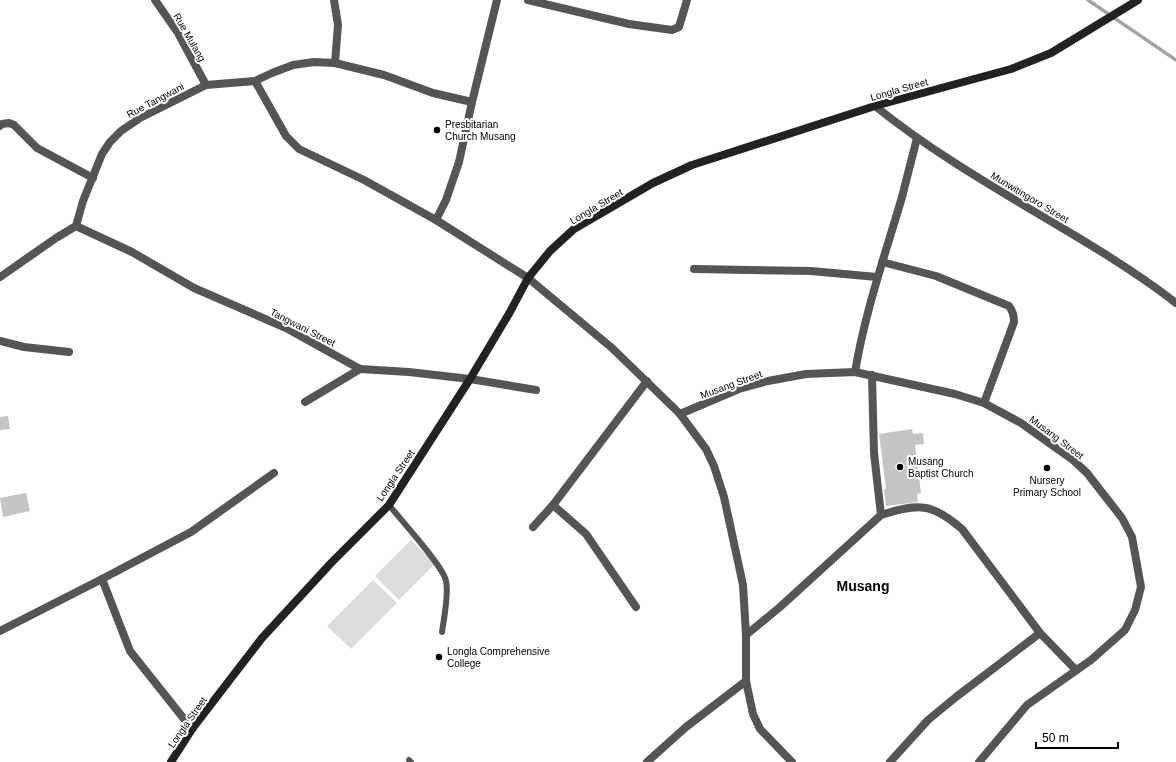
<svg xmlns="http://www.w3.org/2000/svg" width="1176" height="762" viewBox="0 0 1176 762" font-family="Helvetica,sans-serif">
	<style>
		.green { fill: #dcdcdc }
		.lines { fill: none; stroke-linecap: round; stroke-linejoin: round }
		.stream { stroke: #a3a3a3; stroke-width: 3.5 }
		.building { fill: #c4c4c4 }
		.lane { stroke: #555; stroke-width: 6 }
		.street { stroke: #555; stroke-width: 8 }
		.secondary { stroke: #222; stroke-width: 8 }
		.poi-dot { fill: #000; stroke: #fff; stroke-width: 1.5 }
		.labels { text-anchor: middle; stroke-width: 4; stroke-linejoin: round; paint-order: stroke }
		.street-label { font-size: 10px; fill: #000; stroke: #fff }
		.poi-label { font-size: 10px; fill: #000; stroke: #fff; text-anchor: start }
		.district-label { font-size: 14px; font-weight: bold; fill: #000; stroke: #fff }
	</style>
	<rect width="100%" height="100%" fill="#fff"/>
	<!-- green -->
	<g class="green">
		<polygon points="411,540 435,564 399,600 375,576"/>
		<polygon points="373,580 397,603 351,649 327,626"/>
	</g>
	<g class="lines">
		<!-- stream -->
		<polyline class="stream" points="1088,0 1176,60"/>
	</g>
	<!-- building -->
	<g class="building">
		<polygon points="8,416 10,429 0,430 0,417"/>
		<polygon points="912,429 913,434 923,433 924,444 915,445 921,493 917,494 918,502 886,506 884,489 886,489 879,434"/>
		<polygon points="26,493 30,511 3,517 0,498"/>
	</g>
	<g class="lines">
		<!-- lane -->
		<g class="lane">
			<path d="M389 505C400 519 444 567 446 581 449 594 444 618 442 632"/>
			<polyline points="409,760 411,762"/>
		</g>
		<!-- street -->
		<g class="street">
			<polyline points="155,0 178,33 206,85"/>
			<polyline points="334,0 338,25 335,63"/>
			<polyline points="528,0 629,24 672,30 679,27 687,0"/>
			<polyline points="255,81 272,73 293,65 314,62 335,63 384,75 433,93 472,102 459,162 446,200 436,220"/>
			<polyline points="472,102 497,0"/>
			<path d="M875 106C932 152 995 188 1057 225 1098 249 1139 274 1176 303"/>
			<polyline points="0,126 2,124 9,123 14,125 37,148 93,178"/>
			<polyline points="76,226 132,252 194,288 286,328 360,369 409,372 470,379 536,390"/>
			<path d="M882 262 936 276 1009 306C1013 311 1014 315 1014 322L984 403"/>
			<polyline points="694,269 811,271 877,277"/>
			<polyline points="0,277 56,238 76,226 83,201 102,154 110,142 121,131 140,118 206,85 255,81 286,136 299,149 364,180 436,220 528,278 612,348 680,414 706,449 714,466 724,497 743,585 746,635 746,681 753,714 760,729 792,762"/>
			<polyline points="0,341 24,347 69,352"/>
			<path d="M855 372C865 312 885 255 902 197 907 177 912 157 917 138"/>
			<polyline points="872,375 874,453 881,515"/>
			<polyline points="305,402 360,369"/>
			<polyline points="680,414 739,389 768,381 806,374 855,372 955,394 984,403 1021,423 1073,460 1087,473 1122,518 1132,537 1141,587 1135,610 1125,630 1091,660 1027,705 979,762"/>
			<polyline points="553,505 586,534 636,607"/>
			<polyline points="533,527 553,505 647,381"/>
			<polyline points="102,579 130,651 192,729"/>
			<polyline points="0,631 102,579 191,532 274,473"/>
			<path d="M746 635 780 607 881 515C919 503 932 503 962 529L1040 633 1076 670"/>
			<polyline points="647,762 686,727 746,681"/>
			<polyline points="890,762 928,720 956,697 1040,633"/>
		</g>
		<!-- secondary -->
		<polyline class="secondary" points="171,762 192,729 262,638 332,562 389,505 470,379 510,312 528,278 550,251 574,229 653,183 692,165 875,106 1011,69 1051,53 1138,0"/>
	</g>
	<!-- markers -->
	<g class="poi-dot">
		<circle cx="437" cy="130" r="4"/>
		<circle cx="900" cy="467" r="4"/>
		<circle cx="1047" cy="468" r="4"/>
		<circle cx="439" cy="657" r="4"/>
	</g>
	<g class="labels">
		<!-- street labels -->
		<g class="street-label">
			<text transform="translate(190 37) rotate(60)" y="4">Rue Mulang</text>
			<text transform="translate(899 89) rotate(-16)" y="4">Longla Street</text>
			<text transform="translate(155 100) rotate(-28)" y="4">Rue Tangwani</text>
			<text transform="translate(1030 197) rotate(31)" y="4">Munwitingoro Street</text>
			<text transform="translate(596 206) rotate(-31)" y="4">Longla Street</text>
			<text transform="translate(303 327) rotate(27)" y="4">Tangwani Street</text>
			<text transform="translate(731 384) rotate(-20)" y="4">Musang Street</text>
			<text transform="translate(1057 437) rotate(37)" y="4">Musang Street</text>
			<text transform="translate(395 475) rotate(-56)" y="4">Longla Street</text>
			<text transform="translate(187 722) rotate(-55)" y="4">Longla Street</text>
		</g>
		<!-- poi labels -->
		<g class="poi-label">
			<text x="445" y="128">Presbitarian<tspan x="445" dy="12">Church Musang</tspan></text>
			<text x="908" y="465">Musang<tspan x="908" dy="12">Baptist Church</tspan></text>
			<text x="1047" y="484" text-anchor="middle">Nursery<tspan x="1047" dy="12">Primary School</tspan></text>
			<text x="447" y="655">Longla Comprehensive<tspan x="447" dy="12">College</tspan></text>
		</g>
		<!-- district labels -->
		<g class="district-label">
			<text x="863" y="591">Musang</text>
		</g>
	</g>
	<!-- scale -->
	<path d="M1036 742v6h82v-6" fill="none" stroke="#000000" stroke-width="2"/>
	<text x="1042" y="742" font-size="12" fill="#000000" stroke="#ffffff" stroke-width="3" paint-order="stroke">50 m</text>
</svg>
